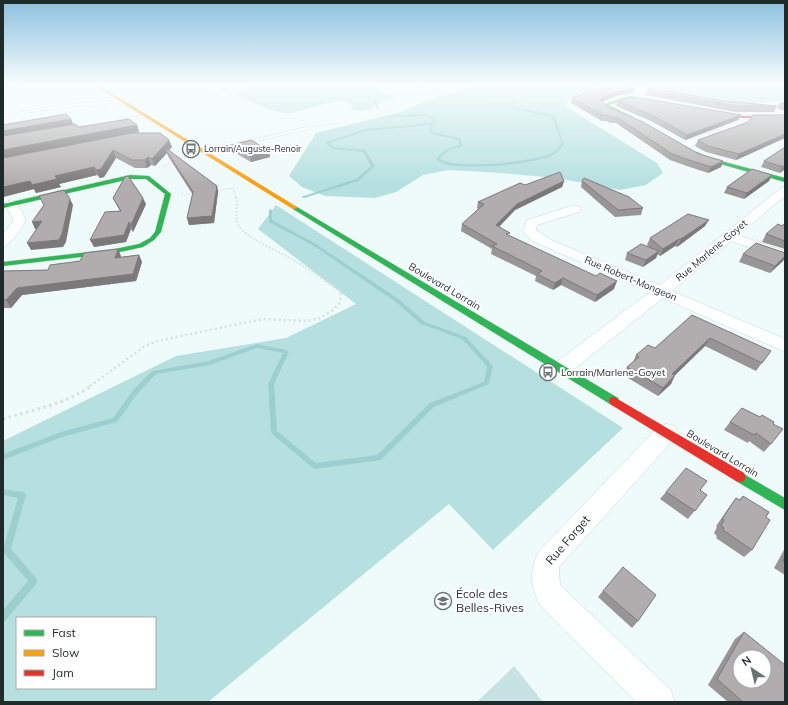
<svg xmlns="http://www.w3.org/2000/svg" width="788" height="705" viewBox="0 0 788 705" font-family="Mulish,sans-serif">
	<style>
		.green { fill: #c7e2e2 }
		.forest { fill: #b6e0e0; fill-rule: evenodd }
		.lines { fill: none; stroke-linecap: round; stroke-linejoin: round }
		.stream { fill: #9dcfcf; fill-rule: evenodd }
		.lane-casing { stroke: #ccd7d7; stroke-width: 1 }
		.street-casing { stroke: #ccd7d7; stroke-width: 1 }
		.fast-casing { stroke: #ccd7d7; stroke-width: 1 }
		.slow-casing { stroke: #ccd7d7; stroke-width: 1 }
		.jam-casing { stroke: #ccd7d7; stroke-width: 1 }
		.path-far4 { stroke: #dadede; stroke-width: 1; stroke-dasharray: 1 1.5; stroke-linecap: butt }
		.path-far3 { stroke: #dadede; stroke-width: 1.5; stroke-dasharray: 1 1.5; stroke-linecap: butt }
		.path-far2 { stroke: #dadede; stroke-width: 2; stroke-dasharray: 1.5 2; stroke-linecap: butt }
		.path-far1 { stroke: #dadede; stroke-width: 2.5; stroke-dasharray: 2 3; stroke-linecap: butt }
		.path { stroke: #dadede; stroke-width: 3; stroke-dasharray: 2.5 3.5; stroke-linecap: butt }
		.lane { fill: #fdfefe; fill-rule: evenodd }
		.street { fill: #fdfefe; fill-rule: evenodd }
		.fast { fill: #30b455; fill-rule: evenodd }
		.slow { fill: #ff9f0a; fill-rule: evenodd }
		.jam { fill: #e5322d; fill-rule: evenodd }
		.wall { fill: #989596 }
		.shaded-wall { fill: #7c797a }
		.building { fill: #b1adae; stroke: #7c797a; fill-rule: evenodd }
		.labels { text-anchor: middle; stroke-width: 4; stroke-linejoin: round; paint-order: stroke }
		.far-poi-label { font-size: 9px; fill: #1f2b2b; stroke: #fff; text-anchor: start }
		.street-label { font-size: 10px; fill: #1f2b2b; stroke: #fff }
		.poi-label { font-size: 10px; fill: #1f2b2b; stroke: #fff; text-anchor: start }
		.near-street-label { font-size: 12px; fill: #1f2b2b; stroke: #fff }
		.near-poi-label { font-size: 12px; fill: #1f2b2b; stroke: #fff; text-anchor: start }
	</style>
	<rect width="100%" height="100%" fill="#effafa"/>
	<!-- green -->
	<polygon class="green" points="514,666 543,702 477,702"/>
	<!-- forest -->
	<g class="forest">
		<path d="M229 85H362L377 88 381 92 393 95V98L372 107 373 108C366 111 358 112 350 109L353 106C344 93 302 113 289 113 269 113 251 100 234 94L250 87Z"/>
		<polygon points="485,85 604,85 568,99 565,106 657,163 663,173 646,185 620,190 557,178 500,173 449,170 423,175 396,192 375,198 325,196 302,187 289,176 316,133 401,112 425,101"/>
		<polygon points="624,85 785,85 785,100 761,103 720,102 653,89"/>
		<path d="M276 205 623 428 493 550 449 504 208 702H3V441L176 356 286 338 356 304 258 229ZM17 618H155V688H17Z"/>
	</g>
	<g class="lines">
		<!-- stream -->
		<g class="stream">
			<path d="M334 85C348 85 362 93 375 99L379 109 378 110 377 109 373 99 350 89Z"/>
			<path d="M559 85H563L551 89 548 92 517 100 513 104 516 107 554 115 564 144C560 149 557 153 551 156 529 165 467 170 444 164 441 163 439 161 436 159 443 150 450 147 460 145L458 140 430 133 431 125 366 131 329 143 334 147 365 150 375 166 374 167 358 181 304 198 301 197 356 179 371 166 363 152 333 149 326 144V142L366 129 431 123 434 121 426 116 389 117 390 115 426 114 437 121 433 124 432 132 460 138 463 146C454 149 446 150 440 159 457 170 527 162 547 155 553 153 557 149 562 144L552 117 514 109 511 104 515 100 546 92 549 89Z"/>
			<polygon points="685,85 713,86 725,90 739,91 733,88 734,87 743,92 725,92 713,88"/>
			<polygon points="755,86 785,86 785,88 754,87"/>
			<polygon points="269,209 272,210 272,220 316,244 400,300 425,322 466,337 493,366 489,384 434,407 381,460 315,469 313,468 272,434 271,432 268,384 283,353 257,348 210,365 156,374 138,393 117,422 62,437 3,460 3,454 61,432 113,418 134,389 152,371 209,361 257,344 286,350 289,352 274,384 277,431 316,463 377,455 430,403 484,382 487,366 462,339 421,324 396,302 314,246 269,222"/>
			<polygon points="3,489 22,492 25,493 26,495 11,549 36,578 37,581 36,584 6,620 3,621 3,610 28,581 4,553 3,550 18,498 3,495"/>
		</g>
		<!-- lane casing -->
		<g class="lane-casing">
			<g id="lane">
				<polygon points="120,100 121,102 98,105 61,107 3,117 3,115 61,105"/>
				<polygon points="145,115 146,117 117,122 115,121"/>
				<polygon points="307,127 309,129 204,153 202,152"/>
			</g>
		</g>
		<!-- street casing -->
		<g class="street-casing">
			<g id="street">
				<polygon points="201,85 210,85 234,97 230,99 227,99"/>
				<polygon points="740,115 746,115 749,120 745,126 685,148 682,149 677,146 679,144 739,122 741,120 739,117"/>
				<polygon points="785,187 785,196 738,235 785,251 785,260 731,241 672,291 785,339 785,352 663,298 569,373 562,374 555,373 553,368 555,363 650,292 532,241 523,231 527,220 571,206 579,206 581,209 579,212 537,225 536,230 553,241 660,285 781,188"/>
				<path d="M11 200 15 202C18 206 23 213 25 218 27 225 9 245 3 247V234L12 223 13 219 5 204 7 202Z"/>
				<path d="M667 424 675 426 678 432 675 438 559 567 560 585 671 690 675 702H636L539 604C530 582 529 573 539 551L659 426Z"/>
			</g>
		</g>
		<!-- fast casing -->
		<g class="fast-casing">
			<g id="fast">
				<polygon points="19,85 33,85 3,89 3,87"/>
				<polygon points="629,96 661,101 663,102 661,103 629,98 608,105 633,117 632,119 609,110 603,105"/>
				<polygon points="693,152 697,152 710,158 785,178 785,182 706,160 693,154"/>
				<polygon points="130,175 149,176 171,194 161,232 154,240 143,247 115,253 3,266 3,262 115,249 139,244 150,238 155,232 165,194 146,179 130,179 3,208 3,204"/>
				<polygon points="293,207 297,207 618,398 619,401 618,404 610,404 293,209"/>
				<polygon points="740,472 785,498 785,510 736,481 734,477 736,473"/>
			</g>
		</g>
		<!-- slow casing -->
		<g class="slow-casing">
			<polygon id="slow" points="98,85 297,207 298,208 293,209 94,85"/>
		</g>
		<!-- jam casing -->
		<g class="jam-casing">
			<g id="jam">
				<polygon points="711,111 743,116 785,115 785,117 743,118 710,113"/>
				<polygon points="614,397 744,473 746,477 744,481 740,482 736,481 610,404 609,401 610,398"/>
			</g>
		</g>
		<!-- path-far4 -->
		<g class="path-far4">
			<polyline points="371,85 380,87 391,94 448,97 516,95 547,85"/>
			<polyline points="734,85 785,103"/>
			<polyline points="751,85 765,90 785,91"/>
			<polyline points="44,88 52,85"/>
			<polyline points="315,126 361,122 432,94 433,92 430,85"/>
		</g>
		<!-- path-far3 -->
		<g class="path-far3">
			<polyline points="159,168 185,157"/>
			<polyline points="216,191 233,188 236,198"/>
			<polyline points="182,195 195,194"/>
		</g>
		<!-- path-far2 -->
		<path class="path-far2" d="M236 197C239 206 234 215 238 224 244 238 281 252 295 261 305 267 314 273 324 280"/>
		<!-- path-far1 -->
		<polyline class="path-far1" points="90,386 145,346 157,341 263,319 307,321 320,318 333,310 339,304 341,295 339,290 322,279"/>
		<!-- path -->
		<path class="path" d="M3 419C32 410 67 404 92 385"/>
		<!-- lane -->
		<use href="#lane" class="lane"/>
		<!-- street -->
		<use href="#street" class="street"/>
		<!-- fast -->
		<use href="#fast" class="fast"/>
		<!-- slow -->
		<use href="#slow" class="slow"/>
		<!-- jam -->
		<use href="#jam" class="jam"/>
	</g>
	<!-- wall -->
	<g class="wall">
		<polygon points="401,85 425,85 423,87 406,85 404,87"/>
		<polygon points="635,88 633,93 619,95 601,102 608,107 699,154 723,161 721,167 708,173 684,165 670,160 616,123 610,123 607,121 602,121 571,103 572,98"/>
		<polygon points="647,90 723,101 777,106 774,112 735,112 646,95"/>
		<polygon points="617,101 741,115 738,120 685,140 651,121 616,106"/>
		<polygon points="780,103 785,103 785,111 777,108"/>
		<polygon points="785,115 785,138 736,160 706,152 695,146 698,140"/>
		<polygon points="71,119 73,124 79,127 137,125 139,132 58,148 169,140 172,147 169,150 217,186 218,192 214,223 189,225 187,218 193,195 168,156 167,153 155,166 151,165 147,168 135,168 116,158 104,177 100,178 97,175 59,184 61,187 36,193 34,189 3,197"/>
		<polygon points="231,145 269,151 270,157 251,162 232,151"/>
		<polygon points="785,147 785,169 780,173 761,167 764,161"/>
		<polygon points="772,175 769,181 744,199 724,193 727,187"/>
		<polygon points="564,181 562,187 515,210 499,227 509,236 614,289 595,302 561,285 553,290 535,281 536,276 491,254 492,249 461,231 462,224 478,209 477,208 478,202 525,185"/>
		<polygon points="582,181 643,208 641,215 615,217 581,187"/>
		<polygon points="113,198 146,204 133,232 131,229 126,242 94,247 120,211 116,204"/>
		<polygon points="785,223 785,249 762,242 766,234 782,226"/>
		<polygon points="705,226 677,247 675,246 660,256 657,254 656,258 643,267 625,260 627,253 649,247 647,245 650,238"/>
		<polygon points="785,253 785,258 783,261 770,273 739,262 743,254"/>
		<polygon points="139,255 142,262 136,281 22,295 11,308 3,308 3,271 48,270 121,256 121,257"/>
		<polygon points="692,315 765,359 756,371 705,346 675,375 671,384 658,396 623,375 627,367 633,362 636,355 655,348"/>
		<polygon points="730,422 773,424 771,444 764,452 749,441 748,443 724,430"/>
		<polygon points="666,492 707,495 688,519 660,499"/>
		<polygon points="743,496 766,517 752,550 744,557 716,538 717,536 714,533 717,527 716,526 730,506 736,498 739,500"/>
		<polygon points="785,548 785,575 774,568"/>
		<polygon points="603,591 638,621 632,628 598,597"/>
		<polygon points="744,632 785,702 728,702 708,685 735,639"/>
	</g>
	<!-- shaded-wall -->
	<g class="shaded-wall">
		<polygon points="635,88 633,93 619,95 601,102 600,100 603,97 621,90"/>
		<polygon points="741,115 738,120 685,140 687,135"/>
		<polygon points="71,119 74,126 3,138 3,131"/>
		<polygon points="137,125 139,132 3,158 3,150"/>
		<polygon points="785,134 785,138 736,160 739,154"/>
		<polygon points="169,140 172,147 167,152 166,150 167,153 155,166 152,159"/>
		<polygon points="113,150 116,158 104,177 100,178 96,170"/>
		<polygon points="269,151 270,157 251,162 250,156"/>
		<polygon points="148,157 151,165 147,168 145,160"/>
		<polygon points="723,161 721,167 708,173 711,167"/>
		<polygon points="785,166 785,169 780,173 783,167"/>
		<polygon points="94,167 97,175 59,184 61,187 36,193 32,185 55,176"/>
		<polygon points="772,175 769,181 744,199 747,193"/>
		<polygon points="30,181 34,189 3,197 3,187"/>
		<polygon points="564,181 562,187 515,210 494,232 496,225 517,204"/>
		<polygon points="217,186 218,192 214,223 189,225 187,218"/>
		<polygon points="143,198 146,204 133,232 131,225"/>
		<polygon points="70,199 73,205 66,242 63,247 31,250 27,243"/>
		<polygon points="709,220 705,226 677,247 681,239"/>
		<polygon points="42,221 46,228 35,229 32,222"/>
		<polygon points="129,222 131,229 126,242 94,247 90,240"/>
		<polygon points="679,239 675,246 660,256 663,249"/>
		<polygon points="118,249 121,256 118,265 115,258"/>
		<polygon points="659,251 656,258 643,267 646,260"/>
		<polygon points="139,255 142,262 136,281 22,295 11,308 6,300 17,288"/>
		<polygon points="785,256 785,258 783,261 770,273 775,266"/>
		<polygon points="563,278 561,285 553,290 555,283"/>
		<polygon points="617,281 614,289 595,302 597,295"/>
		<polygon points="710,338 705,346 668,382 672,374"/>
		<polygon points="675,375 671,384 658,396 663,388"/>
	</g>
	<!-- building -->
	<g class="building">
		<polygon points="606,86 632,86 635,88 621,90 603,97 600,100 608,107 643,122 699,154 723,161 711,167 686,159 672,154 618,118 612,118 608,115 604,116 572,98"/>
		<polygon points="651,88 723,101 777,106 737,106 647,90"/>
		<polygon points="635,97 741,115 687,135 652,115 617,101"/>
		<polygon points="780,103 785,103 785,105"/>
		<polygon points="66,114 71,119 3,131 3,125"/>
		<polygon points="753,115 785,115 785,134 739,154 708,146 698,140 748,122"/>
		<polygon points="129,119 137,125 3,150 3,136 75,124 79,127"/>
		<polygon points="132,133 160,133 169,140 152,159 148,157 145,160 132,160 113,150 101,169 96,170 94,167 55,176 57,179 32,185 30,181 3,187 3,158"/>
		<polygon points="251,140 269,151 250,156 231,145"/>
		<polygon points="785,147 785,166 783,167 764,161"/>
		<polygon points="167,149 217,186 212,216 187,218 193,192 166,150"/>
		<polygon points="752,169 772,175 747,193 727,187"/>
		<polygon points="560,172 564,181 517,204 496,225 510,233 506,234 596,276 600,273 617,281 597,295 563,278 555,283 537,274 542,271 492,246 497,244 462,224 484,204 478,202 520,183 525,185"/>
		<polygon points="128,176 143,198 131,225 129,222 124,235 90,240 105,212 121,211 113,198 125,177"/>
		<polygon points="584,178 629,197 643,208 618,210 582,181"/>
		<polygon points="64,190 70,199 62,234 59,240 27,243 42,221 32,222 44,205 39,196"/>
		<polygon points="688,214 709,220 681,239 679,239 663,249 650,238"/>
		<polygon points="785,223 785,241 766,234 778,224 782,226"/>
		<polygon points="756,243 785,253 785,256 775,266 743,254"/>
		<polygon points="641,244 659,251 646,260 627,253"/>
		<polygon points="118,249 115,258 139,255 133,274 17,288 6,300 3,300 3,271 48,270 50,265 80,261 84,253"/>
		<polygon points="692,315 771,351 762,363 710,338 672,374 675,375 663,388 627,367 639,357 636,355 648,345 655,348"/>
		<polygon points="742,408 760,417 762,415 774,422 773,424 783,429 771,444 756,433 754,435 730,422"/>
		<polygon points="686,468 707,481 700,490 707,495 695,511 666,492"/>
		<polygon points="743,496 769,512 766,517 770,520 752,550 723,530 724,528 721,526 724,520 722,519 736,498 740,500"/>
		<polygon points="785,556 785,562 783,561"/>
		<polygon points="623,567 656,595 638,621 603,591"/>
		<path d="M744 632 785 665V702H743L717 679ZM740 657H764V681H740Z"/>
	</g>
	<!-- sky -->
	<linearGradient id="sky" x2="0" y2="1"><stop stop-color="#8abfde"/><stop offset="0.46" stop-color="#f8fdfd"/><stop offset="1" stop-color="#f8fdfd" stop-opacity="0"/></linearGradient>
	<rect width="788" height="184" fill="url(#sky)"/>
	<!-- icons -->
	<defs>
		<g id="bus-ring" transform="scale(0.9)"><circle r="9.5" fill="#fff" stroke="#687373" stroke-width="1.5"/><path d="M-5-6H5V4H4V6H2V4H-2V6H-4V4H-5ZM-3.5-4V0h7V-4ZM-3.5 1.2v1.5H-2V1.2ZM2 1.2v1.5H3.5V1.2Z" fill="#687373"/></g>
		<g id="school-ring" transform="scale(0.9)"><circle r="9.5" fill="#fff" stroke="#687373" stroke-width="1.5"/><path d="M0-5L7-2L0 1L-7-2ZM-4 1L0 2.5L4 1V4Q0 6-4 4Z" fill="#687373"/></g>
	</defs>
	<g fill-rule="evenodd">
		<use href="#bus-ring" x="191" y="149"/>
		<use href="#bus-ring" x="548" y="372"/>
		<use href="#school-ring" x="443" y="601"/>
	</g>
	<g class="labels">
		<!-- far-poi labels -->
		<g class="far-poi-label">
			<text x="204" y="152">Lorrain/Auguste-Renoir</text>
		</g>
		<!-- street labels -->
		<g class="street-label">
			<text transform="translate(711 250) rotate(-40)" y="4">Rue Marlene-Goyet</text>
			<text transform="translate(631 278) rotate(23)" y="4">Rue Robert-Mongeon</text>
			<text transform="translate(445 286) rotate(31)" y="4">Boulevard Lorrain</text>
			<text transform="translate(723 453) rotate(31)" y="4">Boulevard Lorrain</text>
		</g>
		<!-- poi labels -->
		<g class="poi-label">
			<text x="561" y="376">Lorrain/Marlene-Goyet</text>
		</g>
		<!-- near-street labels -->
		<g class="near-street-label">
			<text transform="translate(568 540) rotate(-49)" y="4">Rue Forget</text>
		</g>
		<!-- near-poi labels -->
		<g class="near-poi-label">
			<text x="456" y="598">École des<tspan x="456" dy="14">Belles-Rives</tspan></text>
		</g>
	</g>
	<!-- border -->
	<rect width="788" height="705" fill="none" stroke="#1f2b2b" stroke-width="8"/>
	<!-- legend -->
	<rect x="16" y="617" width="140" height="72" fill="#ffffff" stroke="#a5aaaa"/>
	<rect x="24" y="630" width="20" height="6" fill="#30b455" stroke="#a5aaaa"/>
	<text x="52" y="637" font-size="12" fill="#1f2b2b">Fast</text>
	<rect x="24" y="650" width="20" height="6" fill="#ff9f0a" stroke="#a5aaaa"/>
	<text x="52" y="657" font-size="12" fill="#1f2b2b">Slow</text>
	<rect x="24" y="670" width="20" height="6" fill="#e5322d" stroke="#a5aaaa"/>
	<text x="52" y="677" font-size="12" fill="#1f2b2b">Jam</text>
	<!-- north arrow -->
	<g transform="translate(752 669) rotate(325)"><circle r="19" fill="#ffffff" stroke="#a5aaaa"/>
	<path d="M0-3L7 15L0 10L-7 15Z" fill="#687373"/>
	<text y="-6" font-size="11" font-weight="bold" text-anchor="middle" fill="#1f2b2b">N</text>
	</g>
</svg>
